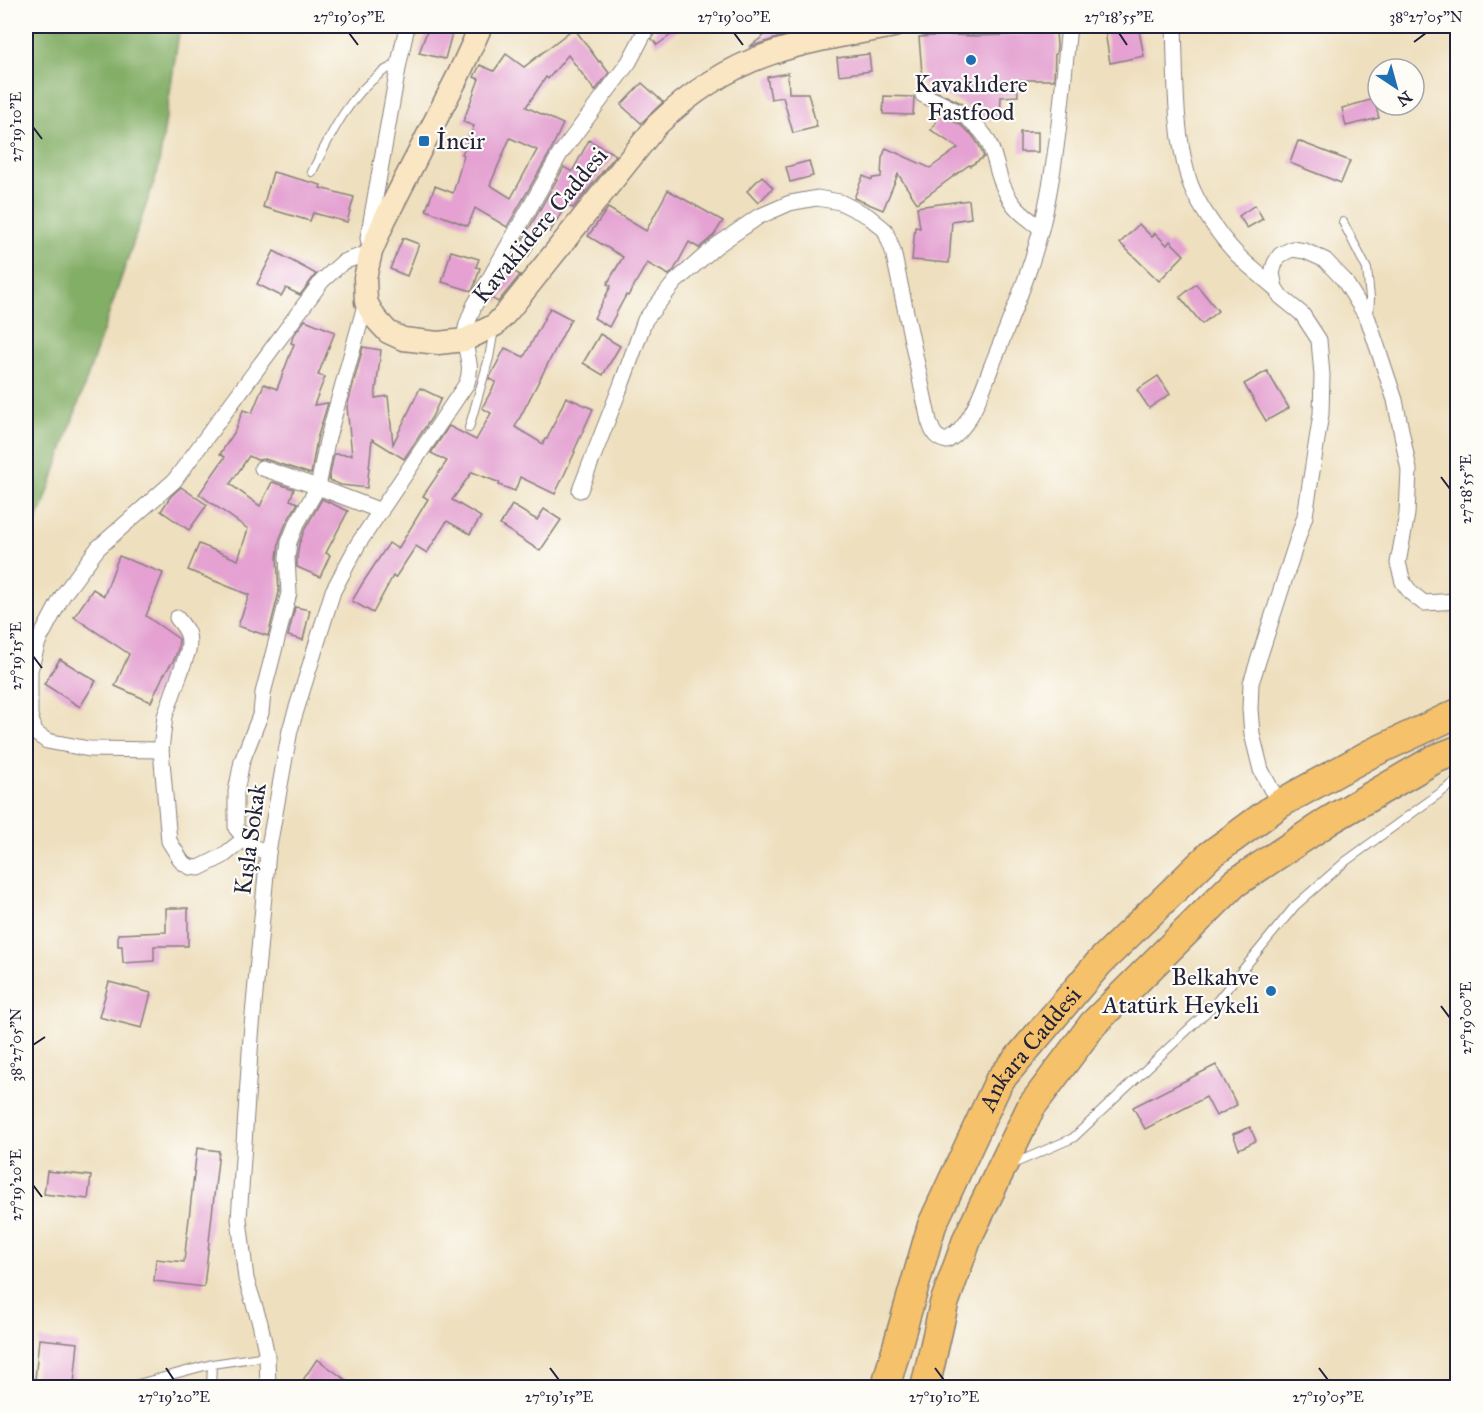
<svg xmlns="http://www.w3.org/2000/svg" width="1483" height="1413" viewBox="0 0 1483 1413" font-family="'IM FELL Great Primer',serif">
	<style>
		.forest { fill: #83ae66; stroke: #526850; stroke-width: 1.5 }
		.building { fill: #e4a1d2; fill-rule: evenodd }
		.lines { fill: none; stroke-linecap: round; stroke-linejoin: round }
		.lane-casing { stroke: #88807c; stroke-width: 10 }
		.street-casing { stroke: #88807c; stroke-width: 17 }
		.secondary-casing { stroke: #88807c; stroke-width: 25 }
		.highway-casing { stroke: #88807c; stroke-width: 31 }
		.lane { stroke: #fff; stroke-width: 8 }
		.street { stroke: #fff; stroke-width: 15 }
		.secondary { stroke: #fbe6c4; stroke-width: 22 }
		.highway { stroke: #f5c16b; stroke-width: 28 }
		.ticks { fill: none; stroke: #22223b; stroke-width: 2 }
		.poi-dot { fill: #1f6fb2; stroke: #fdfcf7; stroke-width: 2 }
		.labels { text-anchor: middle; stroke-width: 4.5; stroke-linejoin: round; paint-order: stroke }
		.poi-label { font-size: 24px; fill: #22223b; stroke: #fdfcf7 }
		.street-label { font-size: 24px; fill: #22223b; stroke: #fdfcf7 }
		.neatline { fill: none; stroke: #22223b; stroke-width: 2 }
		.ticks-label { font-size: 15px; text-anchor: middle; fill: #22223b }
	</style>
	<rect width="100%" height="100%" fill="#fdfcf7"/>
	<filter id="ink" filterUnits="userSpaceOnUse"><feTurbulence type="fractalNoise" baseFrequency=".0167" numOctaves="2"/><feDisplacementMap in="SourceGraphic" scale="12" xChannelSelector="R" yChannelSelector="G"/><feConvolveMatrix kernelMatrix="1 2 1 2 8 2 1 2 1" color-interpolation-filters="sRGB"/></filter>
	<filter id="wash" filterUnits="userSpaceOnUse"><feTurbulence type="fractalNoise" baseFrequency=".008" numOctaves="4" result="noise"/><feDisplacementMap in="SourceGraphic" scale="24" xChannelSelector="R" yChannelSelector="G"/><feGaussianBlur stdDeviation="1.35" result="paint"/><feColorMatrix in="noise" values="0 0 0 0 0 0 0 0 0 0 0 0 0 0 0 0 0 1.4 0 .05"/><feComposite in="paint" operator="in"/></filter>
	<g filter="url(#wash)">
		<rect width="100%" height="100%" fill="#eedfbe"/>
		<!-- forest -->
		<polygon class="forest" points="26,26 180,26 158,170 43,507 26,539"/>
		<g id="blocks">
			<!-- building -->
			<g class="building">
				<polygon points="429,26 454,26 445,59 419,53"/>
				<polygon points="658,26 683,26 657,45 652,39"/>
				<polygon points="777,26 800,26 790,34 749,47"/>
				<polygon points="1133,26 1138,26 1144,56 1110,63 1105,31"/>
				<path d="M574 28 599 62 600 61 609 73 595 91 568 55 548 79 546 77 526 107 563 124 549 154 507 227 475 208 468 226 426 210 435 186 453 193 464 155 462 154 474 126 463 122 479 79 474 77 480 65 494 71 506 54 524 67ZM510 138 537 150 511 198 490 185Z"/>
				<polygon points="1056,31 1057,46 1056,54 1055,54 1054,80 1017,80 1018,96 1001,97 1000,120 983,119 961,103 923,85 919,37 949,35 975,36 1014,35"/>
				<polygon points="869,54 871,71 839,75 837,58"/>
				<polygon points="788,73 789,93 808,93 817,127 793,133 783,97 771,99 767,77"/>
				<polygon points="642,83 663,102 641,123 621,105"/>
				<polygon points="884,96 914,97 913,115 883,114"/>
				<polygon points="1374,99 1379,118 1346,126 1342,108"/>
				<polygon points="941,114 959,124 972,135 979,145 984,157 970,166 969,165 917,203 898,174 883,210 854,198 863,176 872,180 873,178 881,177 882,158 886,148 930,168 958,148 931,130"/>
				<rect x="1020" y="132" width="18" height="20"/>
				<polygon points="589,140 616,155 573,208 566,205 550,232 544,228 528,257 517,250 564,167 572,172"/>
				<polygon points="1298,141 1350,161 1341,183 1290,163"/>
				<polygon points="809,161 813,176 790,182 786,167"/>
				<polygon points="273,172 321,185 320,188 354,197 347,222 313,213 310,221 263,207"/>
				<polygon points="762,176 773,188 758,203 747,191"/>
				<polygon points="668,190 723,221 714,235 699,248 689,242 674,270 669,275 647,263 628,296 626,295 609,327 594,318 611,286 607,284 623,257 588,236 608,208 646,231"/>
				<polygon points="969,200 971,218 952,221 949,263 912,260 915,227 920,228 917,207"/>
				<polygon points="1255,205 1263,219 1247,228 1239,216"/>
				<polygon points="1139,224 1152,237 1155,233 1167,245 1170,241 1184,255 1159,281 1120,243"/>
				<polygon points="403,238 419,244 407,276 390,269"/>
				<polygon points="274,251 316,274 300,295 286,288 281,296 257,284"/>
				<polygon points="451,251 479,259 476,267 480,268 475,284 472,291 442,282"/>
				<polygon points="508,268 520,275 498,302 491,298"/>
				<polygon points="1196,284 1218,311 1202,324 1180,297"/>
				<polygon points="550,308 571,319 515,427 543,444 545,439 547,439 566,397 593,409 574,451 575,452 555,494 520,477 515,491 499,485 500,483 472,472 452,500 481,517 470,534 447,521 427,553 416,546 395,578 393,576 373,613 352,601 362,584 389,543 398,549 428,499 423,496 447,461 431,453 449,426 476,440 491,413 482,408 496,382 489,379 505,348 524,357"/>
				<polygon points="305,320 335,332 318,375 325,377 314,405 328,403 317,439 311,474 265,459 257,460 249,456 230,484 260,506 272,482 294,489 290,500 298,503 286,523 279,541 277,558 279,592 268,636 238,626 249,595 188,570 199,544 238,560 248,529 199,494 225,457 220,454 234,433 243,410 252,413 264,384 277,389 294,344 291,343 293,336"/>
				<polygon points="600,334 620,346 603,375 583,363"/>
				<polygon points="363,347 381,350 375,398 388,396 393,444 420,388 441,398 432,417 404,459 372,439 367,488 341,485 329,480 334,454 352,455 347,407"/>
				<polygon points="1267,371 1289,408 1266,421 1244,384"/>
				<polygon points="1158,376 1170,394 1149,408 1137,390"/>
				<polygon points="181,487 207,505 189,530 161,511 171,496"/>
				<polygon points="322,499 348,511 326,553 330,555 320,577 297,567 297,558 299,544 304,531"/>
				<polygon points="512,505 537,520 544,509 561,520 540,551 500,525"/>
				<polygon points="119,556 163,573 146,616 179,639 178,649 175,658 163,676 151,702 115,686 129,654 74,617 93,589 104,596"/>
				<polygon points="295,607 310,610 303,640 288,636"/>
				<polygon points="60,659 96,681 80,707 44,684"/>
				<polygon points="166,908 188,908 188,946 154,946 154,961 123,963 122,946 118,946 118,934 166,932"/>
				<polygon points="109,982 151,993 142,1028 99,1017"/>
				<polygon points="1216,1065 1237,1105 1216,1116 1206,1097 1145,1129 1133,1107"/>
				<polygon points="1250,1127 1256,1141 1239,1149 1233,1134"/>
				<polygon points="197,1148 219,1151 204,1287 154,1281 156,1259 184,1262"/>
				<polygon points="47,1171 91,1176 88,1199 44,1194"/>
				<polygon points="39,1339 78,1343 74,1384 35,1380"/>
				<polygon points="317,1359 357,1388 313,1388 303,1380"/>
			</g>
		</g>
	</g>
	<g filter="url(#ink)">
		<use href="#blocks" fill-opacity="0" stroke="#88807c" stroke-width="1.5"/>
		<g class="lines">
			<!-- lane casing -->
			<g class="lane-casing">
				<g id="lane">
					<path d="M312 172C330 136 348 97 381 73 386 69 392 67 397 64"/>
					<polyline points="1343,222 1367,269 1370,298 1369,315"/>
					<polyline points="469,428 489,358 494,329"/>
					<polyline points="1013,1164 1073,1138 1212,1007 1295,906 1346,861 1458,780"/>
					<polyline points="123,1388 212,1364 267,1356"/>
					<polyline points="211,1388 212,1364"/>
				</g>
			</g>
			<!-- street casing -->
			<g class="street-casing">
				<g id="street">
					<path d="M1174 26C1176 75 1174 128 1188 177 1196 204 1225 245 1247 264 1256 272 1266 280 1275 288"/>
					<path d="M923 95C945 105 970 115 985 136 993 148 995 161 999 175 1008 203 1018 212 1041 228"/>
					<polyline points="262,468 318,487 381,511"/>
					<path d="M580 490 622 383 645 320 675 282 716 246 758 217 790 203 817 198 840 202 868 216 885 230 893 251 929 421C933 432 934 438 947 441 971 428 982 390 992 365 1014 310 1038 255 1048 197 1059 141 1063 83 1069 26"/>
					<path d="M177 618C187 630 191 635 188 651L165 716 161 750 169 841 182 862 190 867 199 868 223 856 244 839"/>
					<polyline points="28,728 47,741 89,749 161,750"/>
					<polyline points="35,733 30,715 30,670 38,642 63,595 98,548 174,481 322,281 343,262 371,252 368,238 399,63 407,26"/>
					<polyline points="1281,803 1271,789 1261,770 1252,734 1250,709 1251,683 1305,516 1321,414 1322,375 1319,340 1302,314 1281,297 1275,288 1272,273 1275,263 1280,255 1292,249 1305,251 1325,260 1344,280 1368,319 1395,400 1409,470 1407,514 1398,563 1403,582 1411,593 1424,603 1458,601"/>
					<polyline points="268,852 252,847 236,828 236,792 242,761 261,713 263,693 289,593 287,558 289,542 295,527 318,487 327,441 366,302"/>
					<path d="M268 1388 267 1356 260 1323 246 1279 239 1219 251 1037 268 852 290 730 333 591 358 544 467 383C473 363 466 358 465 339 464 328 470 317 474 306L560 154 629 62 648 26"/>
				</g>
			</g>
			<!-- secondary casing -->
			<g class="secondary-casing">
				<path id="secondary" d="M481 26 458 76 384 221 371 252 365 278 366 302 375 318 388 332 403 339 438 343 465 340 495 325 508 311 657 125C689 94 726 69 769 54 809 40 853 34 894 26"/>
			</g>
			<!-- highway casing -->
			<g class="highway-casing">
				<g id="highway">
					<path id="s1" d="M887 1388 888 1378 932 1225 999 1081 1099 963 1210 855 1281 803 1370 754 1458 713"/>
					<polyline points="925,1388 944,1304 968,1237 1031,1107 1093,1024 1235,883 1330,820 1435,759 1458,750"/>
				</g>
			</g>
			<!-- lane -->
			<use href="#lane" class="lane"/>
			<!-- street -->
			<use href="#street" class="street"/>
			<!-- secondary -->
			<use href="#secondary" class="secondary"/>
			<!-- highway -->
			<use href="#highway" class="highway"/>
		</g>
	</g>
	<!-- ticks -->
	<path class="ticks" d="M349 33 358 45M734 33 743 45M1119 33 1127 45M1414 42 1426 33M33 127 42 139M1441 477 1450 489M33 656 42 668M1441 1006 1450 1018M33 1045 45 1037M33 1185 42 1197M166 1368 174 1380M550 1368 559 1380M935 1368 944 1380M1319 1368 1328 1380"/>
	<!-- markers -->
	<g class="poi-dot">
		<circle cx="971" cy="60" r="6"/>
		<rect x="418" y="135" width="12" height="12" rx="3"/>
		<circle cx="1271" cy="991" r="6"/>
	</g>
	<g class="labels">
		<!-- poi labels -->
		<g class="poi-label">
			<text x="971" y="92">Kavaklıdere<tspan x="971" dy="28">Fastfood</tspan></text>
			<text x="436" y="149" text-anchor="start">İncir</text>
			<text x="1259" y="985" text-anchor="end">Belkahve<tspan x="1259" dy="28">Atatürk Heykeli</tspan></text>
		</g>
		<!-- street labels -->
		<g class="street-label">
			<text transform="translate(540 225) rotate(-50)" y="8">Kavaklidere Caddesi</text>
			<text transform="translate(250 839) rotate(-82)" y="8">Kışla Sokak</text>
			<text dy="8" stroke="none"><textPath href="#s1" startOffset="372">Ankara Caddesi</textPath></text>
		</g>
	</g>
	<!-- margin -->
	<rect width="1483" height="1413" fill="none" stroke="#fdfcf7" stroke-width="66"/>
	<!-- north arrow -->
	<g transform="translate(1396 87) rotate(144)"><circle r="28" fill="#fdfcf7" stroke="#a5a5ac" stroke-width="1.5"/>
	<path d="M0-4.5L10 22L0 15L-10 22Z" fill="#1f6fb2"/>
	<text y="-9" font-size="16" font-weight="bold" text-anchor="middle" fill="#22223b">N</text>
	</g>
	<rect x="33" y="33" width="1417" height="1347" class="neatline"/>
	<g class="ticks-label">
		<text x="349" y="22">27°19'05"E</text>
		<text x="734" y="22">27°19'00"E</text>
		<text x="1119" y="22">27°18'55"E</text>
		<text x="1426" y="22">38°27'05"N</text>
		<text transform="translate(16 127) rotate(-90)" y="5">27°19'10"E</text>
		<text transform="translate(1466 489) rotate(-90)" y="5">27°18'55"E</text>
		<text transform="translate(16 656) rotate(-90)" y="5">27°19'15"E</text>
		<text transform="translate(1466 1018) rotate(-90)" y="5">27°19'00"E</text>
		<text transform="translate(16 1045) rotate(-90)" y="5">38°27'05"N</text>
		<text transform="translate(16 1185) rotate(-90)" y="5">27°19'20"E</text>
		<text x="174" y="1402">27°19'20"E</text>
		<text x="559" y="1402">27°19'15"E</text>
		<text x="944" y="1402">27°19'10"E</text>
		<text x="1328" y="1402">27°19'05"E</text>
	</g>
</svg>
